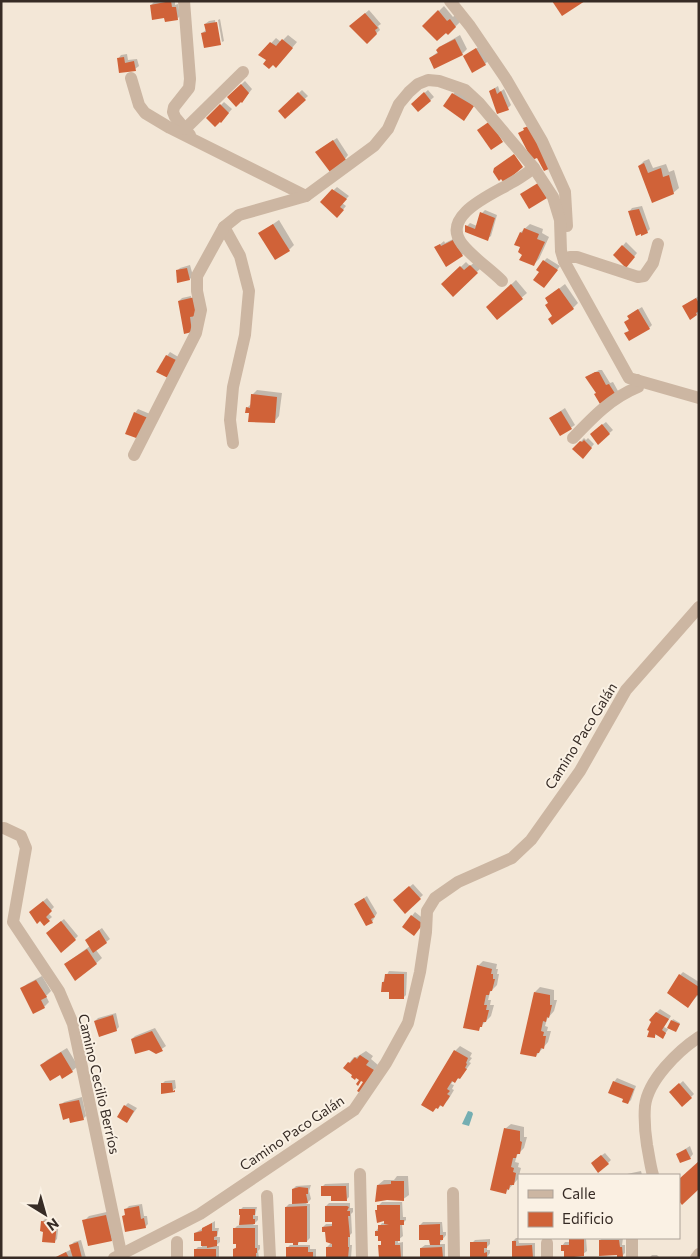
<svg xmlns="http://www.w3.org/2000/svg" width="700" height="1259" viewBox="0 0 700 1259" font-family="Commissioner,sans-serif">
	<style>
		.water { fill: #74aeb2 }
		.shadow { fill: #0003 }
		.building { fill: #d06238 }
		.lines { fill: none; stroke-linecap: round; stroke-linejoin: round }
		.minor { stroke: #ccb6a2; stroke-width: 12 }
		.labels { text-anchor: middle; stroke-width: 4; stroke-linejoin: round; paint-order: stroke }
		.street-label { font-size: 14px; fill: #362b25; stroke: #faf1e4 }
	</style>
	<rect width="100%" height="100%" fill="#f3e7d7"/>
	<!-- water -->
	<polygon class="water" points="468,1111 472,1112 473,1114 469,1126 462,1124"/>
	<!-- shadow -->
	<g class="shadow">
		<polygon points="175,1 175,5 178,4 180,16 177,19 166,17 151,5 154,2"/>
		<polygon points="444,6 453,17 455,15 461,21 448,34 424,26"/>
		<polygon points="369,10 381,24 378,26 380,30 367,42 354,23"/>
		<polygon points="220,19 224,41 222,42 218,20"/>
		<polygon points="215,20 219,43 221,43 221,44 202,33 206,30 205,24 209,21"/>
		<polygon points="288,35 297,42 281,61 268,59 260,55 276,38 281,42"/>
		<polygon points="460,35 467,49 462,54 430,58 439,51 438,50 443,45"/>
		<polygon points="480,46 488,61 485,64 465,56"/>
		<polygon points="127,54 128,60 137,59 139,66 135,69 120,72 118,59 121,55"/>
		<polygon points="245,81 252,89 245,98 228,97"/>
		<polygon points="498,86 500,92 504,89 511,105 508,108 490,91"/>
		<polygon points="302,90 308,96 285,117 279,111"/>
		<polygon points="428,90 434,97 418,111 415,101"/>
		<polygon points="456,91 476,102 467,116 453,94"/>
		<polygon points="224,102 232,109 224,118 208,118"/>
		<polygon points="337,138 348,155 345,159 320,149"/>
		<polygon points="649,159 653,168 666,164 669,172 674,170 679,188 673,193 639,166 644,161"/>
		<polygon points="337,187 349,196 342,203 346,206 337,217 321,202"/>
		<polygon points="642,206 650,229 647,232 629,212 632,208"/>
		<polygon points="485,210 497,215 491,236 487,239 467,226 470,223 477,226 482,213"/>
		<polygon points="279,220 294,245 289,250 260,233"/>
		<polygon points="530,224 543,229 542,233 549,237 539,259 534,264 523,254 521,246 521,232"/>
		<polygon points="457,237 465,252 462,255 436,248 444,241 445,243"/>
		<polygon points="626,242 637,253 629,263 615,255"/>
		<polygon points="547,258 560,266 547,283 541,272 544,261"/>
		<polygon points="476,261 482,267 453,295 443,284 466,262 470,266"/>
		<polygon points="190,265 193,276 190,279 177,271 180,268"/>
		<polygon points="516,280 527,293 497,319 487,307"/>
		<polygon points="565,284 578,303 573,308 553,315 550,302 552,294"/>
		<polygon points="191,296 195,328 192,331 179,301 182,298"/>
		<polygon points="699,296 699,312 697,314 683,306"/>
		<polygon points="642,307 652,325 649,328 626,334 629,330 629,319 632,313"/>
		<polygon points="170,352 180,358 158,371 167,356"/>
		<polygon points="599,370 602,370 610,383 613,382 618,391 615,394 597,393 587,377"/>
		<polygon points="257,390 282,393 279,416 274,422 250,412 247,408 251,404 252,395"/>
		<polygon points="565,408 575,425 560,435 550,418"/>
		<polygon points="138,409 150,414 142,435 135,413"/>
		<polygon points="606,422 613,430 598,443 594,431"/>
		<polygon points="584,438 586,440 588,438 594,444 586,454 574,449"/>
		<polygon points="413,884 423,895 405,912 397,897"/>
		<polygon points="367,896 377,913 372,922 355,904"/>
		<polygon points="47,898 54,907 48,913 52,917 44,924 34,909"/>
		<polygon points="415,912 425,920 417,931 404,926"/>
		<polygon points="64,919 78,936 75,939 50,930"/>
		<polygon points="102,928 110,939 96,950 102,958 90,969 65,964 90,946 89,937"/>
		<polygon points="483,961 497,964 496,969 498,969 497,974 499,974 497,985 490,992 488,1000 491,1000 490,1005 494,1005 491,1016 478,1029 478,966"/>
		<polygon points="389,971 407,972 406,995 403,998 391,991 383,982"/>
		<polygon points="683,972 699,982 699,994 688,1006 680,975"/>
		<polygon points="42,976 51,991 46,996 49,1002 44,1007 22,989 27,984"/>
		<polygon points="540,987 554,990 554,1000 557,1000 554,1011 547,1019 545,1026 548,1027 547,1031 551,1031 548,1042 536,1056 535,992"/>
		<polygon points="660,1009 671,1016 664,1027 668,1029 673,1019 680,1023 677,1030 669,1028 663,1037 657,1034 654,1037 656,1013"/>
		<polygon points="116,1013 119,1027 116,1030 95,1021 98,1018"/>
		<polygon points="155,1028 166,1046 156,1053 132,1039 135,1036"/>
		<polygon points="460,1046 472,1053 470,1057 472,1058 469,1062 471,1063 460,1078 454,1080 451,1084 454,1085 452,1089 454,1090 448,1100 438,1108 455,1051"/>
		<polygon points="67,1048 78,1066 72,1071 62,1077 60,1073 42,1065 47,1060"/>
		<polygon points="366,1051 373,1056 371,1059 378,1065 365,1082 345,1068 354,1057 355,1058"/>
		<polygon points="617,1078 636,1086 631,1100 628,1103 614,1082"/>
		<polygon points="175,1080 176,1088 172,1091 162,1084 165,1081"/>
		<polygon points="683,1081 694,1094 691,1097 674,1089"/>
		<polygon points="82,1097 86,1116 83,1119 70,1117 61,1105 64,1102"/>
		<polygon points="128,1103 137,1108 127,1122 125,1106"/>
		<polygon points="511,1124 524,1127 524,1137 527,1137 524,1148 517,1155 515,1162 519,1163 518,1167 521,1168 518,1179 506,1192 505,1129"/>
		<polygon points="690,1146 693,1154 690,1158 677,1154"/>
		<polygon points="605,1153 611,1160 608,1163 595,1160"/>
		<polygon points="641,1171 642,1175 626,1175 627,1174"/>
		<polygon points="397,1176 408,1176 409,1195 402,1200 403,1217 406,1217 406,1220 402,1224 403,1236 398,1240 398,1243 403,1242 403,1258 380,1258 380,1246 382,1243 376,1231 382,1223 386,1223 379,1209 379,1205 382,1202 402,1202 402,1200 378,1185 384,1180 394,1180"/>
		<polygon points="349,1183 349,1197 346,1200 332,1194 322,1187 325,1184"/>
		<polygon points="311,1185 309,1191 311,1199 306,1204 310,1204 310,1238 307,1241 300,1241 297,1245 310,1245 310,1249 316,1249 316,1258 287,1258 287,1248 290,1245 294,1245 286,1207 289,1204 293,1204 293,1189 296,1186"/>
		<polygon points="329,1203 350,1203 350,1208 353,1208 353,1212 351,1214 352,1233 350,1235 350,1245 352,1245 351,1258 327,1258 327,1247 332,1242 327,1230 323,1227 326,1224 333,1224 326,1206"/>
		<polygon points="142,1204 144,1216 147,1216 148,1224 145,1227 126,1214 126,1209 129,1206"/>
		<polygon points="243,1207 257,1207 255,1216 258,1216 258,1220 253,1225 258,1225 258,1245 260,1245 260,1249 258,1251 259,1258 234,1258 234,1249 238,1246 234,1229 237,1226 240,1225 242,1214 240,1210"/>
		<polygon points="111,1211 116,1235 111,1240 84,1221 89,1216"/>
		<polygon points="45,1219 59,1221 57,1239 54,1242 45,1231 42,1222"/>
		<polygon points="215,1221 215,1228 219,1228 217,1237 220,1237 220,1242 215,1246 219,1246 219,1258 195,1258 195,1250 198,1247 202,1247 202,1240 195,1233"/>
		<polygon points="423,1222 442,1222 443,1232 446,1232 446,1235 439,1244 445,1244 445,1258 421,1258 421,1248 425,1245 431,1245 431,1239 420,1225"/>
		<polygon points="516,1238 518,1238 519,1243 535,1243 535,1258 514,1258 513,1241"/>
		<polygon points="572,1238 586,1238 587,1251 583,1254 565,1249 562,1246 565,1242 570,1242"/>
		<polygon points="603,1238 623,1238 622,1245 625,1245 625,1253 622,1256 618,1254 600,1240"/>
		<polygon points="490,1239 490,1244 487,1247 487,1250 490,1250 490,1253 487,1257 472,1243 475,1240"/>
		<polygon points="81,1240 86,1258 54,1258 72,1249 71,1245 74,1242"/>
		<polygon points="652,1255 657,1255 660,1258 649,1258"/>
	</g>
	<!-- building -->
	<g class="building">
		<polygon points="171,1 172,7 176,7 178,20 165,22 164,18 152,20 150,5"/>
		<polygon points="552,1 585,1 562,16"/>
		<polygon points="438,10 447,21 450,19 456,27 448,35 446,33 437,41 422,26"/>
		<polygon points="365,13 378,28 375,30 377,34 367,44 349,26"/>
		<polygon points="217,22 221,45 204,48 201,33 206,32 204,24"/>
		<polygon points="282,39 293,48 276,68 273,65 269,69 263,64 266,60 258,55 270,42 276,46"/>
		<polygon points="455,39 463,55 434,69 429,58 438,53 436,50 439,47"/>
		<polygon points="476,48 486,65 472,73 463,56"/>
		<polygon points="124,57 125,63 134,61 136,71 119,73 117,58"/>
		<polygon points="241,84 249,93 242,103 241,102 236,107 227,97"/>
		<polygon points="495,88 497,94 501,91 509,110 497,114 489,91"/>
		<polygon points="298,92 306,100 285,119 278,111"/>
		<polygon points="424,92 431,101 418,112 411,104"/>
		<polygon points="452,93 474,106 464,121 443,106"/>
		<polygon points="220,104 229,113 221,123 220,122 215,127 206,118"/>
		<polygon points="490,121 503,142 491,150 477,130"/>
		<polygon points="529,126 551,168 544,171 537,158 532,160 518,133 524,130 523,128"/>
		<polygon points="333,140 346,160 330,172 315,152"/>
		<polygon points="514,154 523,167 504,183 501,179 499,181 493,172 494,168"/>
		<polygon points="644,163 648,173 661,168 663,177 669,175 674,194 652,203 638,166"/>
		<polygon points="538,183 547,198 529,209 520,194"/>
		<polygon points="332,189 347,199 340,207 344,210 337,218 320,202"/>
		<polygon points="639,209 648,233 641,236 641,234 636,236 628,211"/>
		<polygon points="480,212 495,218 488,241 465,232 465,225 475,229"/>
		<polygon points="273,224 290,251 275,260 258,233"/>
		<polygon points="524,228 539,234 537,239 545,242 534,266 519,260 522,255 518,252 520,247 514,245 520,232 522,233"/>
		<polygon points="453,240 463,256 446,267 434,247 440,244 441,246"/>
		<polygon points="622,245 635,257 626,268 613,255"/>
		<polygon points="543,260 558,270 544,288 533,280 539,272 536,270"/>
		<polygon points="470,265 478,273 453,297 441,284 460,266 464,270"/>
		<polygon points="187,268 190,280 177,283 176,270"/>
		<polygon points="511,284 523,299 497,320 486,307"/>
		<polygon points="559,288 574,309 552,325 548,319 552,316 545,305 548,303 545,298"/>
		<polygon points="195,297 196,316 190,317 192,332 184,334 178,301"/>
		<polygon points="696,298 699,303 699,311 696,313 697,315 690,320 682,306"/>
		<polygon points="638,309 650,329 629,341 624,333 629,331 624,322 629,319 627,316"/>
		<polygon points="166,355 178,361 168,378 156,372"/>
		<polygon points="595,372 599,372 606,385 609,384 616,395 600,404 594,394 596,393 585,377"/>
		<polygon points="251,394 277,397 275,423 248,422 249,413 245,413 246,407 250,408"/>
		<polygon points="561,411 572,429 560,436 549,418"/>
		<polygon points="134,412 148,418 139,439 125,434"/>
		<polygon points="602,424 610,434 598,445 590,434"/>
		<polygon points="584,440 592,448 583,459 572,449 580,441 582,442"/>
		<polygon points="409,886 421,899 405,914 393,900"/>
		<polygon points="364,898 375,917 371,919 373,923 366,926 354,904"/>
		<polygon points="43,901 52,911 46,917 50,921 44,926 40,921 37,924 29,912"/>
		<polygon points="411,915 423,924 414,936 402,927"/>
		<polygon points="61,921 76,940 61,953 46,933"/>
		<polygon points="99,930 107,943 93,953 85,940"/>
		<polygon points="87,949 97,964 75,981 64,964"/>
		<polygon points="477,965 492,969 491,974 493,974 493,979 495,979 492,991 490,991 489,995 486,995 484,1005 487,1005 486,1010 489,1010 486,1022 483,1022 482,1027 480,1027 479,1031 463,1028"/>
		<polygon points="385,974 404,974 404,999 389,999 389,992 381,992 382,982 384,982"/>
		<polygon points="679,974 699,987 699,996 697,995 688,1008 667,993"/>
		<polygon points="36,980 47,997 41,1000 45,1008 33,1014 20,988"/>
		<polygon points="534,992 550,995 550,1005 552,1005 549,1018 547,1017 546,1022 543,1021 541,1031 544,1032 543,1036 546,1036 544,1049 541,1048 539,1053 537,1053 536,1057 520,1054"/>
		<polygon points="656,1012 669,1019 662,1030 666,1033 663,1039 655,1034 655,1038 647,1037 649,1031 647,1030 651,1022 649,1020"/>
		<polygon points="113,1015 117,1031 99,1037 94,1021"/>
		<polygon points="671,1020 680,1024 676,1032 667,1028"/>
		<polygon points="152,1031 163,1051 156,1054 149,1050 135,1054 131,1039"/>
		<polygon points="454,1050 468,1058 466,1063 467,1064 465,1068 467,1069 460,1079 458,1078 455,1083 452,1081 447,1089 450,1091 447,1094 450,1096 443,1107 440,1105 438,1109 436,1108 433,1112 421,1105"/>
		<polygon points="61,1052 73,1072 62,1079 60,1075 50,1081 40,1065"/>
		<polygon points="360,1055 369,1061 366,1065 374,1070 362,1094 357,1091 363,1082 361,1081 358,1086 356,1084 359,1080 356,1078 355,1080 351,1077 352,1075 343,1068 348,1062 350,1063 355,1057 357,1059"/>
		<polygon points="613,1081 634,1089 628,1104 622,1102 623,1099 608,1093"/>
		<polygon points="161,1083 172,1083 173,1091 175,1090 175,1092 161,1094"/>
		<polygon points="679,1083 692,1098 682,1107 669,1092"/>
		<polygon points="79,1100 84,1120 70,1123 69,1118 63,1120 59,1104"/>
		<polygon points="124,1105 134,1111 127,1123 117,1117"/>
		<polygon points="504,1128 520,1131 520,1141 522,1142 520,1154 517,1154 516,1158 513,1158 511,1167 514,1168 513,1172 516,1173 514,1185 510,1185 509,1190 507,1189 506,1194 490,1190"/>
		<polygon points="686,1149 691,1159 680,1163 676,1154"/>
		<polygon points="601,1155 609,1164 598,1173 591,1163"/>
		<polygon points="699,1161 699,1189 682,1205 679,1201 679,1179"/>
		<polygon points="391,1181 404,1181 404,1201 387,1200 375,1202 377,1185 391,1184"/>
		<polygon points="321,1186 346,1186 347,1201 331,1201 331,1196 321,1196"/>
		<polygon points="299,1187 308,1188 308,1194 306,1194 308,1203 292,1204 292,1189"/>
		<polygon points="377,1205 400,1205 400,1220 404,1220 404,1225 400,1225 400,1241 395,1241 395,1245 400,1245 401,1258 379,1258 378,1245 381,1245 381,1241 378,1241 378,1236 375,1236 375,1231 378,1231 378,1225 389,1225 384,1224 384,1221 377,1223 375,1210 377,1210"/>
		<polygon points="139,1206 141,1219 144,1218 146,1228 125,1232 122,1216 125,1215 124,1209"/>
		<polygon points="307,1206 307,1242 298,1242 298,1245 293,1245 293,1243 285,1243 285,1207"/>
		<polygon points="325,1206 347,1206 349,1207 347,1211 350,1211 350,1216 348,1216 350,1237 348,1237 348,1247 349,1247 348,1258 326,1258 326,1247 332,1247 332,1244 326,1242 325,1232 322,1232 322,1227 332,1226 332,1222 325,1222"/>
		<polygon points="239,1209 255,1209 255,1215 253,1215 253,1219 255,1219 255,1224 239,1225 240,1215 239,1215"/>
		<polygon points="106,1215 112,1241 88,1246 82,1220"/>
		<polygon points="41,1221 57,1223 55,1243 42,1242 43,1232 40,1231"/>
		<polygon points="212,1223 212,1231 217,1231 217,1236 214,1237 214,1240 217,1240 217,1246 207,1248 207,1246 201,1246 201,1241 194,1241 194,1233 202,1231 202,1228"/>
		<polygon points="440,1224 440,1235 443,1235 443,1240 440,1240 440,1245 430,1245 429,1240 419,1240 419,1225"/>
		<polygon points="233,1228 255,1228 255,1248 257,1248 257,1253 256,1253 256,1258 233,1258 233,1249 236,1248 236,1244 233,1244"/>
		<polygon points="569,1239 584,1239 584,1256 564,1258 564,1251 561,1251 561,1245 569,1245"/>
		<polygon points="599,1240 619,1240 620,1247 622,1247 623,1257 617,1258 617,1255 599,1256"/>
		<polygon points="512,1241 516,1241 516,1246 532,1245 533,1258 512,1258"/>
		<polygon points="78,1242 82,1258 73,1258 69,1245"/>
		<polygon points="470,1242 487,1242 487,1248 484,1248 484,1253 487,1252 487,1258 470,1258"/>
		<polygon points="286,1247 308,1247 308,1252 313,1252 313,1258 286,1258"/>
		<polygon points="442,1247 443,1258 420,1258 420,1248"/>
		<rect x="194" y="1249" width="22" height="9"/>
		<polygon points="66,1252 69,1258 54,1258"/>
	</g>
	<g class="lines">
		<!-- minor -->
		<g class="minor">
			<polyline points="184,1 190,79 189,88 174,107 173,112 175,117 190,135"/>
			<polyline points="450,1 470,26 506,79 542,141 565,192 567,226"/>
			<polyline points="131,78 139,105 145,113 170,128 306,196"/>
			<polyline points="185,129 243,72"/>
			<polyline points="224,227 240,256 249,291 245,335 233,387 230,420 233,443"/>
			<polyline points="564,261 570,257 577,257 638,277 644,276 653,263 658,244"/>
			<path d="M502 281C490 269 472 257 462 244 440 215 493 194 511 183 519 179 527 173 534 168"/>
			<path d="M573 438C593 417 611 398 638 387L637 380"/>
			<polyline points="134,455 196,333 201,310 197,291 197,276 224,227 239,215 306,196 374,146 388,129 399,104 409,92 418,84 428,80 439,81 465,90 479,103 534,168 553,197 560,220 561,251 564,261 629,378 699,398"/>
			<polyline points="4,828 21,836 26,848 13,922 59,991 73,1024 121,1253"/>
			<polyline points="360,1174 362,1258"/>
			<path d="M653 1175C650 1165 649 1155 647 1145 645 1132 644 1119 645 1106 648 1080 678 1051 699 1037"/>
			<polyline points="453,1193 454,1258"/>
			<polyline points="267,1196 270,1258"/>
			<polyline points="632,1238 632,1258"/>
			<polyline points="177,1242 177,1258"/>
			<polyline points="547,1243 547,1258"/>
			<polyline points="114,1258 200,1214 354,1110 386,1063 408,1023 420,972 426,932 427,911 435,898 458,882 512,858 531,840 580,771 626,690 699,607"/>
			<polyline points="696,1258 699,1254"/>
		</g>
	</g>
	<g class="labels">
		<!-- street labels -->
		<g class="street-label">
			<text transform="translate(581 736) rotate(-58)" y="5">Camino Paco Galán</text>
			<text transform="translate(99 1084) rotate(77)" y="5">Camino Cecilio Berríos</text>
			<text transform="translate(292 1133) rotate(-34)" y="5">Camino Paco Galán</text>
		</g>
	</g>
	<!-- border -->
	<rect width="700" height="1259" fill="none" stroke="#362b25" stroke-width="5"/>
	<!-- legend -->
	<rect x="518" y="1174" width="162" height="65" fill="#faf1e4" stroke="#aca298"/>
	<rect x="528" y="1190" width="25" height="8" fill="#ccb6a2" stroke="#aca298"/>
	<text x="562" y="1199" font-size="15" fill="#362b25">Calle</text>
	<rect x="528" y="1212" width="25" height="15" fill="#d06238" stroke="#aca298"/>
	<text x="562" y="1224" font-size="15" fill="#362b25">Edificio</text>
	<!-- north arrow -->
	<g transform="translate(45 1214) rotate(143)" stroke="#faf1e4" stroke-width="4" paint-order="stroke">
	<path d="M0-4L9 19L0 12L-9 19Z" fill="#362b25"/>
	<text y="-8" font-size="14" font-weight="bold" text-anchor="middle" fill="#362b25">N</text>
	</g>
</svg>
